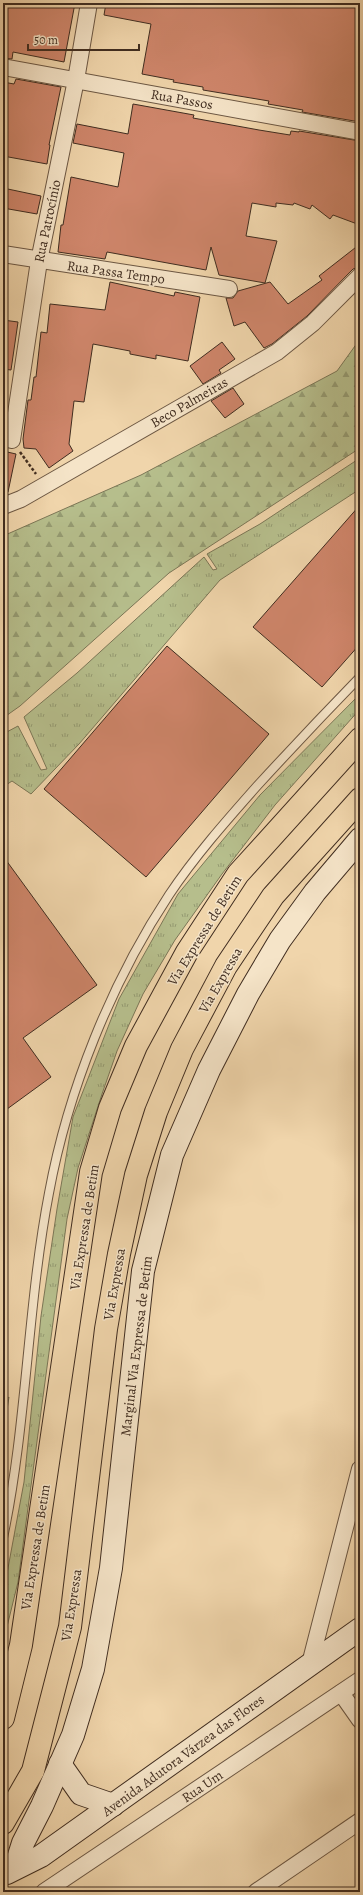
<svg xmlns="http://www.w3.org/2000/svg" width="363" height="1895" viewBox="0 0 363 1895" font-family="Alegreya,serif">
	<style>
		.grass { fill: url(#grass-tufts); stroke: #7b7656 }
		.forest { fill: url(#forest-firs); stroke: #7b7656 }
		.building { fill: #ce856a; stroke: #402d20 }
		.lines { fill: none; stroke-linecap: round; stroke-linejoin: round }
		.lane-casing { stroke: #6c5743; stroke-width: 10 }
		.street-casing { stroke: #6c5743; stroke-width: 18 }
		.secondary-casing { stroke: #402d20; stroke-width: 24 }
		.highway-casing { stroke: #402d20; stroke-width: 24 }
		.path { stroke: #402d20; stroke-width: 2.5; stroke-dasharray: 3 2; stroke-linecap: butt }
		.lane { stroke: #f5e4c8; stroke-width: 8 }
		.street { stroke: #f5e4c8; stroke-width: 16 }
		.secondary { stroke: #f5e4c8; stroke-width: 22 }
		.highway { stroke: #f0d5ab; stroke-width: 22 }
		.labels { text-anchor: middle; stroke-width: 3; stroke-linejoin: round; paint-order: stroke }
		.street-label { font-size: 14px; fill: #402d20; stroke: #f5e4c8 }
	</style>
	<defs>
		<pattern id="grass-tufts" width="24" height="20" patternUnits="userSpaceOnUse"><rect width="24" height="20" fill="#b6be8c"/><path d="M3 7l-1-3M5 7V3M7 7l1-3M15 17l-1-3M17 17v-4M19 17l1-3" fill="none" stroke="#959b72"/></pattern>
		<pattern id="forest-firs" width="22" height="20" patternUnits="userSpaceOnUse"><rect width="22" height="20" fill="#b6be8c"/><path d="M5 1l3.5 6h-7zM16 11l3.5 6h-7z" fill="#959b72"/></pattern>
	</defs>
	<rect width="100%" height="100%" fill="#f0d5ab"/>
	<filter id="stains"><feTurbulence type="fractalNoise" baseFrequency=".005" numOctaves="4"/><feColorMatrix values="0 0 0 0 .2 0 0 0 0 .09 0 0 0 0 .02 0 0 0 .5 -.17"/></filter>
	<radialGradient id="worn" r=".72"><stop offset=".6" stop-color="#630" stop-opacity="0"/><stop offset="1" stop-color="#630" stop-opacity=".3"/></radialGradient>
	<!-- grass -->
	<g class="grass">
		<polygon points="360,458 360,489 220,580 79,744 31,794 12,781 3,787 3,734 18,726 41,770 47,769 24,717 77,673 204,557 213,570 217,569 207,554 260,524"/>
		<polygon points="360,694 360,709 275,805 222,874 175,940 143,994 117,1051 102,1094 78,1168 67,1219 18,1582 3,1643 3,1595 24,1482 41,1316 57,1209 73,1117 119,999 178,894 260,795"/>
		<polygon points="9,1397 4,1429 3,1429 3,1402"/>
	</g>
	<!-- forest -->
	<polygon class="forest" points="360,339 360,448 169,573 20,706 3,718 3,536 141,475 337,371"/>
	<!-- building -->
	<g class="building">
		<polygon points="3,3 75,3 64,62 13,52 12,59 3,58"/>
		<polygon points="106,3 360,3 360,122 302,112 303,110 268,104 269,101 203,90 203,87 173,82 174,80 142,74 151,24 104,15"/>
		<polygon points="16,79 61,87 49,145 50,145 47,164 3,156 3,82 14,84"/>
		<polygon points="133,104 194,115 193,118 259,130 290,135 291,131 299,132 299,131 360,141 360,225 333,215 330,219 312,205 310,209 294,203 293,205 276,203 276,207 252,203 246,236 277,241 265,283 219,275 211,247 206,270 107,252 105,259 58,252 61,225 63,225 71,177 118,187 124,153 73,143 77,124 128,134"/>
		<polygon points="3,188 41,196 37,214 3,208"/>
		<polygon points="360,244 360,267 353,269 307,316 272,344 264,348 245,322 234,326 226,298 233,298 238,291 270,282 288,304 322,280 319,276"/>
		<polygon points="110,282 174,296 175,292 200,297 188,361 156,355 156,359 130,354 130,351 93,344 84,402 74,401 69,444 73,451 49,468 36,449 24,448 23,439 28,400 31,400 34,377 36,377 41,332 47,333 50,304 105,310"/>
		<polygon points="3,320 18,322 11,370 3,369"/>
		<polygon points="222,342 235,359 219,370 221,373 203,384 190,366"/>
		<polygon points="233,388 244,404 225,418 211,401"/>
		<polygon points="3,451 16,454 8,492 3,491"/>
		<polygon points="360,505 360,644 322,687 253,627"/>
		<polygon points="167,646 269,734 146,877 44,789"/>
		<polygon points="3,856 97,985 23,1038 51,1077 3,1112"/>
	</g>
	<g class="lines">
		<!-- lane casing -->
		<g class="lane-casing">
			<path id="lane" d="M3 1538C27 1425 27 1307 49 1193 68 1090 111 983 169 895 195 856 226 821 257 786 291 749 325 713 360 677"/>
		</g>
		<!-- street casing -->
		<g class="street-casing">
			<g id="street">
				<polyline points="3,67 360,132"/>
				<polyline points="3,254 229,289"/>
				<polyline points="3,438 12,440 39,261 76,80 89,3"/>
				<polyline points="3,506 21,499 277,352 313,323 360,276"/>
				<polyline points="310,1664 360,1469"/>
				<polyline points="341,1693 360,1720"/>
				<polyline points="44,1892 360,1680"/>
				<polyline points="256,1892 360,1821"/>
			</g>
		</g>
		<!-- secondary casing -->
		<g class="secondary-casing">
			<g id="secondary">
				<polyline points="60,1764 81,1794 113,1805"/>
				<polyline points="15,1868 23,1843 42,1806 73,1735 93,1669 111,1568 143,1271 172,1155 209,1070 248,994 280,940 315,892 360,839"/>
				<polyline points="7,1873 41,1856 360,1629"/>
			</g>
		</g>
		<!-- highway casing -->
		<g class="highway-casing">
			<g id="highway">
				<polyline points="3,1718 21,1645 91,1172 110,1108 136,1046 187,952 238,874 360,739"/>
				<polyline points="3,1823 33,1771 70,1627 106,1329 119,1254 136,1175 156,1112 182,1049 226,966 273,896 360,799"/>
			</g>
		</g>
		<!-- path -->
		<polyline class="path" points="20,452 36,474"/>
		<!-- lane -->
		<use href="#lane" class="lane"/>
		<!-- street -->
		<use href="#street" class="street"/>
		<!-- secondary -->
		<use href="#secondary" class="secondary"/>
		<!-- highway -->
		<use href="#highway" class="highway"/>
	</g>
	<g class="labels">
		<!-- street labels -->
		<g class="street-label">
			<text transform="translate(182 99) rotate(10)" y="5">Rua Passos</text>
			<text transform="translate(47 221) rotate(-78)" y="5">Rua Patrocínio</text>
			<text transform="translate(116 272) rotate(8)" y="5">Rua Passa Tempo</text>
			<text transform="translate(189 402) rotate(-30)" y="5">Beco Palmeiras</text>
			<text transform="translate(204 930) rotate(-58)" y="5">Via Expressa de Betim</text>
			<text transform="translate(220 980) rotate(-60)" y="5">Via Expressa</text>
			<text transform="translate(84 1227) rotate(-81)" y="5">Via Expressa de Betim</text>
			<text transform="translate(114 1284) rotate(-80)" y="5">Via Expressa</text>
			<text transform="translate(136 1346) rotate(-83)" y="5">Marginal Via Expressa de Betim</text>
			<text transform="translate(35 1547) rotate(-81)" y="5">Via Expressa de Betim</text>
			<text transform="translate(71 1605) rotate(-81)" y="5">Via Expressa</text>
			<text transform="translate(183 1755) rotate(-36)" y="5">Avenida Adutora Várzea das Flores</text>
			<text transform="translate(202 1786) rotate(-34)" y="5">Rua Um</text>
		</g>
	</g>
	<!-- margin -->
	<rect width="363" height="1895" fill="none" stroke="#f0d5ab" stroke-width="16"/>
	<rect x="4" y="4" width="355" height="1887" fill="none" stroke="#402d20" stroke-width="2"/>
	<rect x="8" y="8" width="347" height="1879" fill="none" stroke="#402d20"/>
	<!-- scale -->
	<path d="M28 44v6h111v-6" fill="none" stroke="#402d20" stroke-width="2"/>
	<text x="34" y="44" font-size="12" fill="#402d20" stroke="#f5e4c8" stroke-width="3" paint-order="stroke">50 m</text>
	<rect width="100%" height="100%" filter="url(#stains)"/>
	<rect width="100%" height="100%" fill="url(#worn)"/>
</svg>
